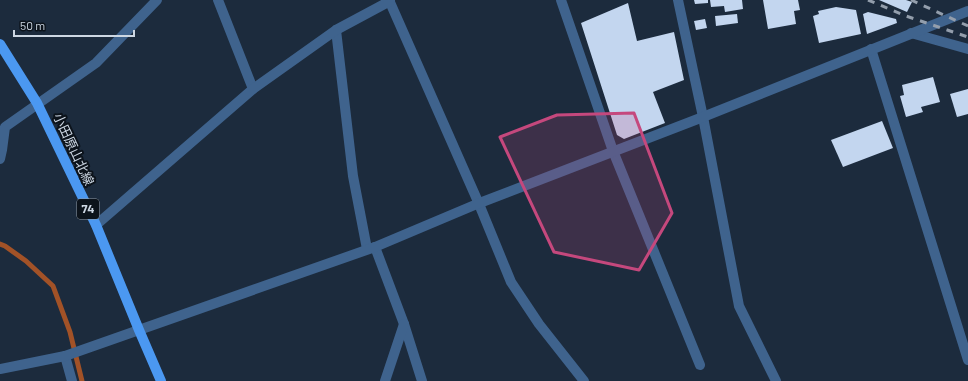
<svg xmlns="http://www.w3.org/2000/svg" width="968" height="381" viewBox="0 0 968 381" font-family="Barlow,'Noto Sans JP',sans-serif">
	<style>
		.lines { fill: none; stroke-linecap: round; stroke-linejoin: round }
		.stream { stroke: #a25227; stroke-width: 5 }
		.building { fill: #c3d6ef }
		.service { stroke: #3f638d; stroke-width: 10 }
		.minor { stroke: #3f638d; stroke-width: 10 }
		.tertiary { stroke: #3f638d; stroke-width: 10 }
		.primary { stroke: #4b98f1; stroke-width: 10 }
		.rail { stroke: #939eac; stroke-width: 3; stroke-dasharray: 7 7; stroke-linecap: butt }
		.marked { fill: #c5487d; fill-opacity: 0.2; stroke: #c5487d; stroke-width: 3; stroke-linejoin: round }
		.labels { text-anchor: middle; stroke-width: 4; stroke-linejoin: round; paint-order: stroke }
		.shield { fill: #0c131b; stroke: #939ca7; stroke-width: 1 }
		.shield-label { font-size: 12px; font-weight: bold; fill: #cdd7e3 }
		.street-label { font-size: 13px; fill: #cdd7e3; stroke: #0c131b }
	</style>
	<rect width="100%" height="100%" fill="#1c2b3d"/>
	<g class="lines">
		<!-- stream -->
		<polyline class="stream" points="0,244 5,246 26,261 53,286 70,332 82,381"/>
	</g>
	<!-- building -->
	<g class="building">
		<polygon points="694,0 708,0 708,3 695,4"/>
		<polygon points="710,0 742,0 743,9 725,12 724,6 711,7"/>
		<polygon points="763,0 798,0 800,10 794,11 796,24 768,29"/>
		<polygon points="879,0 906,0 912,2 907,12"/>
		<polygon points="628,3 637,41 674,32 684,80 653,92 665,123 624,139 617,135 581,23"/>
		<polygon points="836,7 856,10 861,34 819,43 813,16 819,14 818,11"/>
		<polygon points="868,12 896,19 897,23 867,34 863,14"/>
		<polygon points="737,14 738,23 716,26 715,16"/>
		<polygon points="705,19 707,28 696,30 694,21"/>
		<polygon points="933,77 940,102 921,107 923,112 906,117 900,96 904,95 902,85"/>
		<polygon points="968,89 968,114 957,117 950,94"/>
		<polygon points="882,121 893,148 843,167 831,140"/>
	</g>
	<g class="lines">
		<!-- service -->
		<g class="service">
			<polyline points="561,0 613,151 700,365"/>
			<polyline points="336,30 353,176 367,249"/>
		</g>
		<!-- minor -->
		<g class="minor">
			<polyline points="218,0 253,89"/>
			<polyline points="389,0 479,204 511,282 539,324 584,381"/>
			<polyline points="911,33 968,49"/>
			<polyline points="871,49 968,360"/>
			<polyline points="703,117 739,306 776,381"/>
			<polyline points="0,159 2,150 5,127 96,63 157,0"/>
			<polyline points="96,225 253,89 336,30 390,1"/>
			<polyline points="375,247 404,324 422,381"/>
			<polyline points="65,356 72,381"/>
			<polyline points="385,381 404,324"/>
		</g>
		<!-- tertiary -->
		<g class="tertiary">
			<polyline points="678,0 703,117"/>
			<polyline points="0,369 65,356 375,247 477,204 703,117 968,11"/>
		</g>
		<!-- primary -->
		<polyline class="primary" points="0,44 37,103 96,225 139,330 161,381"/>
		<!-- rail -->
		<g class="rail">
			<polyline points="868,0 906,16 968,37"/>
			<polyline points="911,0 968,26"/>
		</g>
	</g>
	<!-- marked area -->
	<path class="marked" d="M634 113 672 213 639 270 554 252 500 137 557 115Z"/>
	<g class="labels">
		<!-- shield labels -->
		<rect class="shield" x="77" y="199" width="22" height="20" rx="3"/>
		<g class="shield-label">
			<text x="88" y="213">74</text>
		</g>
		<!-- street labels -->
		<g class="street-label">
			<text transform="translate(74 149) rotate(65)" y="5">小田原山北線</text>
		</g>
	</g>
	<!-- scale -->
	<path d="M14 30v6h120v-6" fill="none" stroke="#cdd7e3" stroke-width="2"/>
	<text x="20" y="30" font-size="12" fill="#cdd7e3" stroke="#0c131b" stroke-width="3" paint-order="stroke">50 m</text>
</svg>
